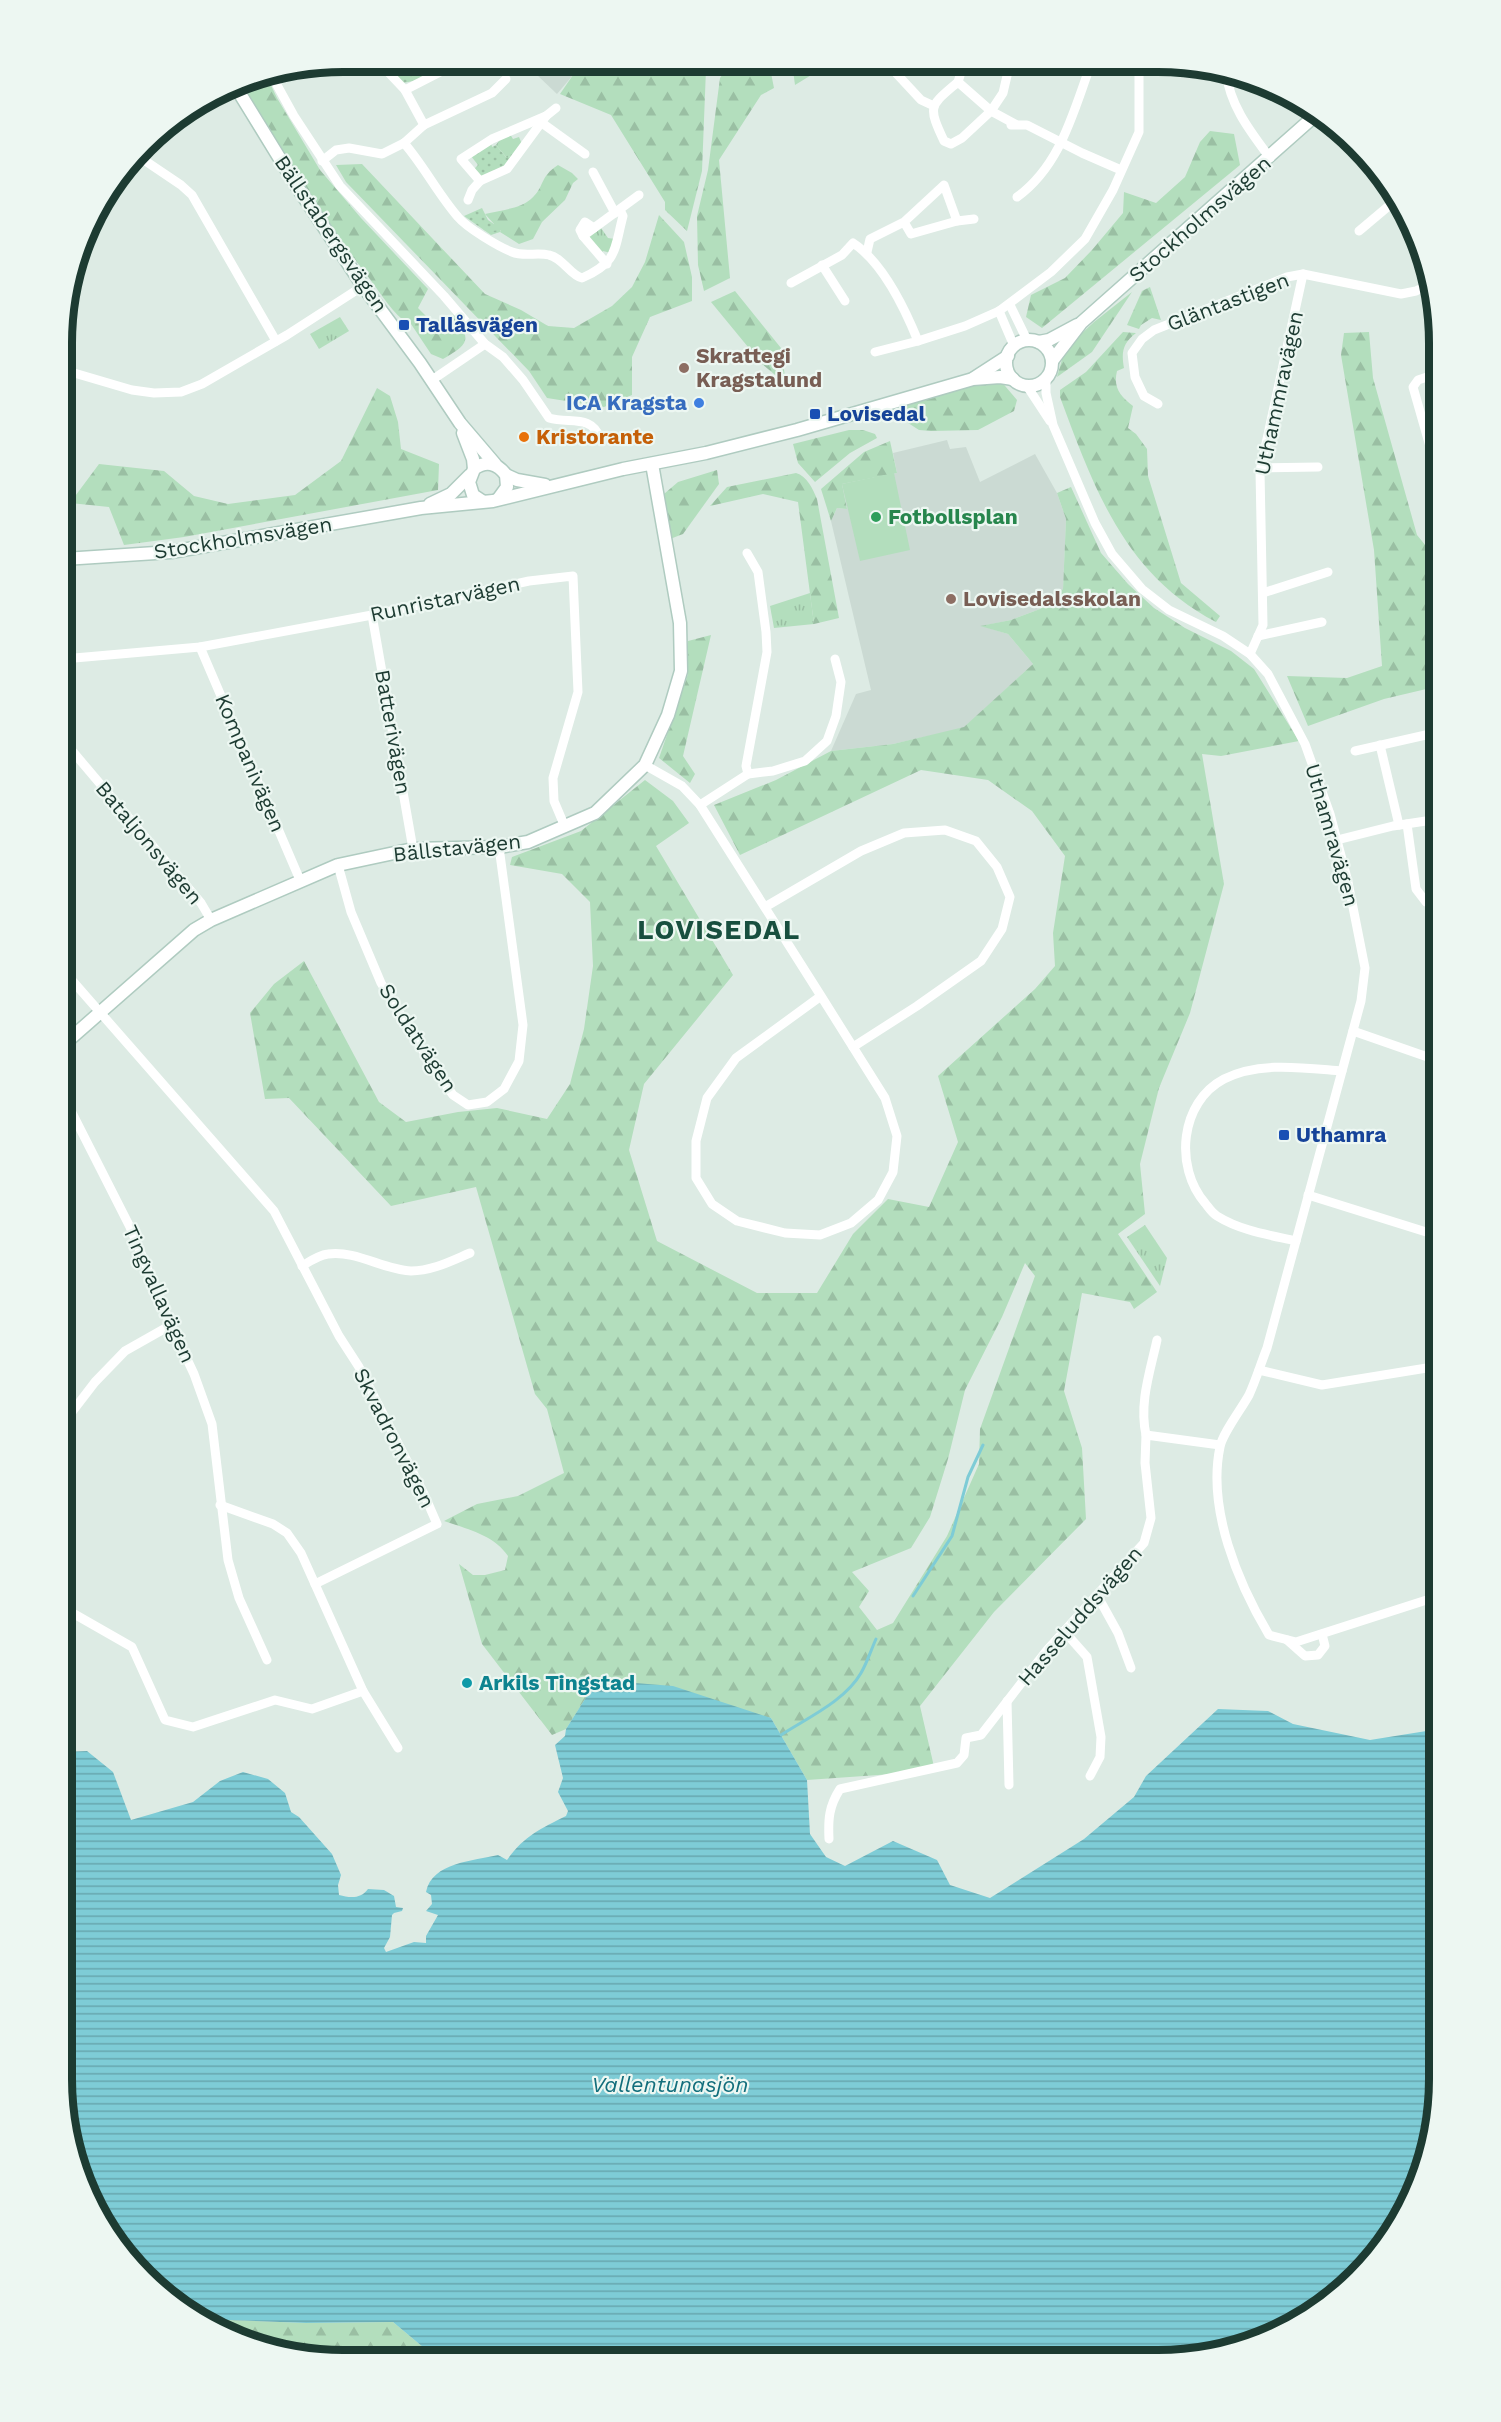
<svg xmlns="http://www.w3.org/2000/svg" width="1501" height="2422" viewBox="0 0 1501 2422" font-family="'Work Sans',sans-serif">
	<style>
		.built { fill: #cbdad3 }
		.grass { fill: url(#grass-dots) }
		.forest { fill: url(#forest-firs); fill-rule: evenodd }
		.park { fill: url(#park-tufts) }
		.pitch { fill: #b3debd }
		.water { fill: url(#water-rules) }
		.lines { fill: none; stroke-linecap: round; stroke-linejoin: round }
		.stream { stroke: #7eccd6; stroke-width: 3 }
		.secondary-casing { stroke: #afcbc0; stroke-width: 15 }
		.street { stroke: #fff; stroke-width: 9 }
		.secondary { stroke: #fff; stroke-width: 12 }
		.transit-dot { fill: #1a4fb4; stroke: #edf7f2; stroke-width: 2 }
		.education-dot { fill: #8d6e63; stroke: #edf7f2; stroke-width: 2 }
		.shop-dot { fill: #3f7fe0; stroke: #edf7f2; stroke-width: 2 }
		.food-dot { fill: #e8710a; stroke: #edf7f2; stroke-width: 2 }
		.leisure-dot { fill: #2e9e5b; stroke: #edf7f2; stroke-width: 2 }
		.culture-dot { fill: #0f9aa8; stroke: #edf7f2; stroke-width: 2 }
		.labels { text-anchor: middle; stroke-width: 4.5; stroke-linejoin: round; paint-order: stroke }
		.street-label { font-size: 21px; fill: #1d3b32; stroke: #edf7f2 }
		.transit-label { font-size: 21px; font-weight: bold; fill: #164399; stroke: #edf7f2; text-anchor: start }
		.education-label { font-size: 21px; font-weight: bold; fill: #785e54; stroke: #edf7f2; text-anchor: start }
		.shop-label { font-size: 21px; font-weight: bold; fill: #366cbe; stroke: #edf7f2; text-anchor: end }
		.food-label { font-size: 21px; font-weight: bold; fill: #c56008; stroke: #edf7f2; text-anchor: start }
		.leisure-label { font-size: 21px; font-weight: bold; fill: #27864d; stroke: #edf7f2; text-anchor: start }
		.culture-label { font-size: 21px; font-weight: bold; fill: #0d838f; stroke: #edf7f2; text-anchor: start }
		.water-label { font-size: 22px; font-style: italic; fill: #126e7c; stroke: #edf7f2 }
		.district-label { font-size: 27px; font-weight: bold; letter-spacing: 1.5px; fill: #184f3f; stroke: #edf7f2 }
		.rim { fill: none; stroke: #1d3b32; stroke-width: 8 }
	</style>
	<defs>
		<pattern id="grass-dots" width="8" height="8" patternUnits="userSpaceOnUse" patternTransform="scale(1.5)"><rect width="8" height="8" fill="#b3debd"/><path d="M2 2h.1M6 6h.1" fill="none" stroke="#9abfa3" stroke-width="1.8" stroke-linecap="round"/></pattern>
		<pattern id="forest-firs" width="22" height="20" patternUnits="userSpaceOnUse" patternTransform="scale(1.5)"><rect width="22" height="20" fill="#b3debd"/><path d="M5 1l3.5 6h-7zM16 11l3.5 6h-7z" fill="#9abfa3"/></pattern>
		<pattern id="park-tufts" width="24" height="20" patternUnits="userSpaceOnUse" patternTransform="scale(1.5)"><rect width="24" height="20" fill="#b3debd"/><path d="M3 7l-1-3M5 7V3M7 7l1-3M15 17l-1-3M17 17v-4M19 17l1-3" fill="none" stroke="#9abfa3"/></pattern>
		<pattern id="water-rules" width="6" height="5" patternUnits="userSpaceOnUse" patternTransform="scale(1.5)"><rect width="6" height="5" fill="#7eccd6"/><path d="M0 2.5h6" fill="none" stroke="#67a7ae"/></pattern>
	</defs>
	<rect width="100%" height="100%" fill="#ddebe4"/>
	<!-- built -->
	<g class="built">
		<polygon points="531,62 568,62 573,75 557,94 536,74"/>
		<polygon points="947,440 950,449 966,447 980,482 1035,454 1057,493 1066,519 1063,589 1040,609 1011,620 982,626 1008,634 1033,664 964,728 893,744 831,751 856,694 871,690 831,521 837,508 847,509 842,484 897,473 893,453"/>
	</g>
	<!-- grass -->
	<g class="grass">
		<polygon points="406,62 434,62 441,68 433,72 427,62 420,66 425,76 413,81 403,83 396,78 400,73 396,68"/>
		<polygon points="491,142 492,147 496,145 506,157 509,156 512,159 504,168 481,179 473,170 478,165 471,156"/>
		<polygon points="482,208 488,220 501,229 500,232 491,235 464,216"/>
	</g>
	<!-- forest -->
	<g class="forest">
		<polygon points="568,62 712,63 706,69 702,171 687,231 665,210 665,202 611,115 560,94 573,75"/>
		<polygon points="731,63 769,63 774,88 761,95 719,160 730,278 704,291 698,265 697,216 708,170 720,78"/>
		<polygon points="792,63 831,63 795,85"/>
		<path d="M267 77 277 98 320 170 361 218 428 289 418 308 432 322 454 315C472 340 469 344 443 359L431 354 407 318 403 320C388 307 378 289 366 274 319 213 279 147 240 82Z"/>
		<polygon points="1210,131 1234,134 1240,165 1042,328 1026,317 1031,295 1065,278 1092,250 1123,213 1124,192 1156,203 1185,177 1200,142"/>
		<polygon points="362,164 485,294 521,310 548,326 574,328 612,306 632,287 645,262 659,215 684,242 692,277 692,301 650,317 632,357 632,395 604,407 547,398 529,371 346,182 336,165"/>
		<path d="M558 165 572 173 578 179 573 183 565 200 542 222 533 239 519 244 500 232 501 230 492 231 494 224 485 214C500 210 520 209 531 199 545 187 539 177 558 165Z"/>
		<polygon points="1150,287 1161,320 1152,318 1141,325 1139,329 1127,325 1142,291"/>
		<polygon points="735,291 781,348 786,384 762,364 711,302"/>
		<polygon points="1132,292 1092,352 1057,377 1065,349 1094,322"/>
		<path d="M1123 332 1136 333C1123 343 1121 352 1124 368L1117 371C1113 387 1120 396 1133 406L1128 428 1136 434 1147 449 1148 476 1181 583 1220 616 1216 622C1124 574 1094 488 1060 397V390L1086 372Z"/>
		<polygon points="1369,332 1373,378 1417,535 1439,562 1439,686 1384,699 1308,726 1287,676 1347,678 1382,666 1374,550 1341,355 1344,333"/>
		<polygon points="992,379 1000,380 1017,400 1014,411 978,430 931,431 919,430 888,410"/>
		<polygon points="377,388 390,396 398,422 401,449 439,464 438,490 184,537 124,545 109,507 70,503 99,464 164,471 194,496 228,504 295,495 341,461"/>
		<polygon points="849,430 863,430 875,434 877,438 850,453 815,482 798,463 793,444"/>
		<polygon points="890,441 897,473 842,484 847,509 837,508 831,521 821,489 864,452"/>
		<polygon points="717,470 719,484 683,534 670,539 664,494 678,482"/>
		<path d="M796 473C807 476 813 489 817 499L839 618 814 624 798 502 763 494 710 506 727 487Z"/>
		<path d="M1071 487 1101 553 1128 584 1154 608 1185 628 1231 651 1254 669 1299 741 1221 756 1202 754 1224 884 1190 1013 1159 1088 1140 1164 1145 1214 1118 1234 1157 1292 1134 1309 1130 1302 1082 1293 1064 1391 1082 1448 1086 1519 994 1612 920 1706 935 1771 807 1780 771 1718 596 1682 566 1729 552 1735 482 1644 459 1564 473 1575H485L505 1570 508 1556C494 1535 467 1529 444 1521L477 1504 518 1496 564 1473 547 1409 535 1394 476 1187 391 1206 289 1098 265 1099 250 1013 274 984 304 961 379 1102 406 1122 458 1112 497 1108 547 1119 570 1084 584 1029 593 966 590 902 562 874 510 865 512 857 581 831 645 780 673 801 689 823 656 846 733 975 644 1084 629 1150 657 1241 757 1293H817L853 1234 888 1199 929 1207 958 1142 938 1076 1035 989 1055 966 1053 933 1065 856 1032 811 988 780 921 770 740 855 714 805 776 780 831 751 893 744 964 727 1033 664 1008 634 980 626 1011 620 1040 609 1063 589 1066 519 1057 493ZM1025 1263 1035 1276 980 1429 979 1464 947 1536 893 1623 877 1630 859 1607 869 1591 852 1572 911 1548 930 1517 948 1459 965 1390 1002 1317Z"/>
		<polygon points="711,635 683,756 695,774 690,783 659,758 688,674 688,641"/>
		<polygon points="200,2319 306,2323 393,2322 436,2358 307,2358 235,2339"/>
	</g>
	<!-- park -->
	<g class="park">
		<polygon points="510,134 513,139 519,137 522,144 512,159 509,156 507,158 496,145 499,141 498,139"/>
		<polygon points="601,228 608,238 615,239 611,253 603,251 601,254 588,237"/>
		<polygon points="340,317 349,331 319,349 310,334"/>
		<polygon points="810,593 814,624 774,628 770,606"/>
		<polygon points="1145,1225 1167,1258 1160,1286 1127,1237"/>
	</g>
	<!-- pitch -->
	<polygon class="pitch" points="894,473 910,550 860,561 842,484"/>
	<!-- water -->
	<path class="water" d="M597 1680 673 1686 771 1718 807 1780 810 1834 826 1857 845 1866 893 1841 937 1860 950 1885 990 1898 1084 1839 1134 1797 1146 1776 1218 1709 1268 1711 1293 1724 1370 1740 1439 1729V2097L1418 2186 1381 2250 1329 2302 1265 2339 1158 2360 436 2358 393 2322 306 2323 200 2319 172 2302 120 2250 83 2186 62 2079V1752L87 1751 113 1772 131 1820 193 1802 220 1781 243 1772 268 1779 285 1793 291 1812 299 1817 332 1854 341 1875 338 1885 339 1895C350 1898 361 1899 368 1889L384 1890 394 1896 396 1907 403 1908 402 1911 394 1913 392 1915 390 1937 384 1948 386 1952 414 1942 426 1943V1936L438 1915 426 1911 432 1904 431 1895 426 1892C432 1862 474 1861 498 1855L507 1860C524 1836 540 1829 566 1816L568 1811 558 1792 563 1778 555 1745 565 1736 566 1729Z"/>
	<g class="lines">
		<!-- stream -->
		<g class="stream">
			<polyline points="913,1596 952,1536 968,1477 983,1445"/>
			<path d="M781 1735C807 1718 845 1701 861 1673 867 1663 871 1650 876 1639"/>
		</g>
		<!-- secondary casing -->
		<g class="secondary-casing">
			<g id="secondary">
				<polyline points="234,84 296,185 363,286 420,363 460,423 495,464"/>
				<circle cx="1029" cy="363" r="23"/>
				<polyline points="1039,342 1049,340 1077,325"/>
				<polyline points="1052,361 1081,323 1318,113"/>
				<polyline points="974,378 1008,356"/>
				<polyline points="463,433 473,459 474,469"/>
				<polyline points="506,475 517,480 545,485"/>
				<path d="M482 501 473 495 469 482 474 469C486 460 497 463 506 475L507 487 499 498"/>
				<polyline points="430,504 451,494 470,475"/>
				<polyline points="64,559 171,552 421,508 493,501 623,469 706,453 797,430 973,379 1000,377 1013,379"/>
				<polyline points="63,1045 194,930 211,920 338,865 413,849 499,847 528,842 595,813 645,765 668,715 681,671 680,623 652,464"/>
			</g>
		</g>
		<!-- street -->
		<g class="street">
			<polyline points="401,62 387,71 405,90 424,125"/>
			<polyline points="879,63 895,72"/>
			<polyline points="897,63 895,72 921,100 934,106"/>
			<path d="M1010 63 1003 93 991 111 958 82C930 106 927 105 944 141L951 144 962 138 991 111 1015 124"/>
			<path d="M1226 72C1230 106 1250 131 1270 158"/>
			<path d="M272 76 294 116 340 186 444 296 485 344 503 357 523 380 549 418C570 424 591 414 600 438"/>
			<polyline points="958,82 964,63"/>
			<polyline points="405,90 444,70 452,62"/>
			<polyline points="542,123 585,154"/>
			<polyline points="1011,125 1027,125 1082,153 1121,170"/>
			<path d="M404 143C424 166 438 194 458 217 467 228 499 247 512 252 524 257 537 252 549 255 563 258 570 275 582 278 618 262 614 250 623 216L620 210"/>
			<polyline points="138,156 181,185 192,195 276,341"/>
			<polyline points="322,161 336,150 349,148 382,154 404,143 424,125 492,93 506,79"/>
			<polyline points="593,172 615,213"/>
			<polyline points="480,181 507,169 546,116 556,108"/>
			<path d="M1017 197C1061 165 1073 112 1091 64"/>
			<polyline points="468,200 472,190 480,181 461,159 492,139 546,116"/>
			<polyline points="957,221 974,219"/>
			<polyline points="1359,231 1397,199"/>
			<polyline points="583,236 580,230 585,222 594,228"/>
			<polyline points="867,252 870,239 904,222 944,185 957,221 911,234 904,222"/>
			<polyline points="607,264 583,236 639,195"/>
			<polyline points="822,265 845,301"/>
			<path d="M791 283 842 255 853 243C882 262 905 309 918 341L875 352"/>
			<polyline points="1010,305 1027,340"/>
			<polyline points="999,311 1014,346"/>
			<polyline points="918,341 965,326 999,311 1051,272 1085,239 1113,190 1139,132 1139,64"/>
			<polyline points="64,370 132,390 154,393 181,392 202,384 287,335 363,286"/>
			<path d="M1046 379V393L1053 425 1095 523 1112 554 1142 589 1169 610 1223 636 1250 654 1268 674 1305 744 1330 814 1348 882 1365 968 1361 1001 1267 1348C1261 1363 1256 1380 1249 1395 1242 1408 1222 1434 1220 1447 1207 1509 1238 1583 1269 1635L1296 1642 1439 1596"/>
			<polyline points="432,380 485,344"/>
			<polyline points="1027,386 1050,421"/>
			<polyline points="1158,404 1144,396 1135,377 1132,353 1142,339 1154,330 1287,277 1303,274 1401,294 1416,291 1428,285"/>
			<polyline points="1261,468 1318,467"/>
			<polyline points="1439,478 1413,387 1418,380 1439,373"/>
			<polyline points="1263,593 1328,572"/>
			<polyline points="372,615 413,849"/>
			<polyline points="1258,636 1322,622"/>
			<polyline points="200,647 300,880"/>
			<polyline points="1250,654 1263,625 1260,471 1303,274"/>
			<polyline points="63,659 200,647 372,615 529,581 573,576 578,692 553,778 554,801 565,827"/>
			<polyline points="63,740 201,903 211,920"/>
			<polyline points="1380,745 1399,825"/>
			<polyline points="1355,751 1439,732"/>
			<polyline points="645,765 682,786 700,805 821,996 885,1098 897,1136 893,1172 878,1200 851,1223 820,1235 785,1233 737,1221 712,1204 696,1178 696,1141 707,1098 736,1058 821,996"/>
			<polyline points="748,774 773,771 805,761 827,741 836,716 841,682 835,659"/>
			<polyline points="700,805 748,774 746,766 767,652 766,632 758,572 747,553"/>
			<polyline points="1407,824 1416,889 1426,902 1439,904"/>
			<polyline points="1337,840 1393,826 1439,819"/>
			<polyline points="338,865 351,912 381,983 436,1072 453,1095 468,1105 487,1102 504,1089 519,1061 523,1025 499,847"/>
			<polyline points="765,907 861,851 904,833 945,830 976,841 997,867 1010,897 1002,929 981,961 917,1006 853,1047"/>
			<polyline points="63,970 274,1211 339,1336 359,1367 424,1494 437,1524 315,1584"/>
			<polyline points="1353,1031 1439,1061"/>
			<polyline points="63,1095 130,1227 171,1325 194,1374 212,1424 228,1560 239,1598 267,1660"/>
			<polyline points="1308,1195 1439,1236"/>
			<path d="M1296 1241C1270 1235 1241 1231 1217 1216 1212 1213 1209 1208 1205 1203 1174 1167 1180 1102 1224 1079 1259 1061 1304 1068 1342 1071"/>
			<path d="M302 1266C310 1261 319 1255 328 1254 356 1250 384 1270 411 1271 432 1271 451 1261 470 1253"/>
			<polyline points="1259,1370 1322,1385 1439,1366"/>
			<polyline points="62,1425 95,1382 125,1351 171,1325"/>
			<path d="M1146 1435C1139 1403 1150 1372 1157 1340"/>
			<polyline points="220,1505 273,1524 287,1533 301,1553 363,1691 398,1748"/>
			<polyline points="1097,1595 1118,1633 1131,1668"/>
			<polyline points="62,1607 132,1647 165,1720 193,1727 275,1700 312,1709 363,1691"/>
			<polyline points="1064,1631 1087,1657 1101,1737 1100,1757 1090,1776"/>
			<polyline points="1287,1640 1305,1656 1318,1655 1325,1646 1322,1634"/>
			<polyline points="1007,1701 1009,1785"/>
			<path d="M829 1839C828 1819 829 1806 840 1789L957 1763 964 1755 966 1738 981 1735 1047 1650 1144 1543 1151 1518 1145 1463 1146 1435 1220 1445"/>
		</g>
		<!-- secondary -->
		<use href="#secondary" class="secondary"/>
	</g>
	<!-- markers -->
	<g class="transit-dot">
		<rect x="398" y="319" width="12" height="12" rx="3"/>
		<rect x="809" y="408" width="12" height="12" rx="3"/>
		<rect x="1278" y="1129" width="12" height="12" rx="3"/>
	</g>
	<g class="education-dot">
		<circle cx="684" cy="368" r="6"/>
		<circle cx="951" cy="599" r="6"/>
	</g>
	<circle class="shop-dot" cx="699" cy="403" r="6"/>
	<circle class="food-dot" cx="524" cy="437" r="6"/>
	<circle class="leisure-dot" cx="876" cy="517" r="6"/>
	<circle class="culture-dot" cx="467" cy="1683" r="6"/>
	<g class="labels">
		<!-- street labels -->
		<g class="street-label">
			<text transform="translate(1200 219) rotate(-41)" y="7">Stockholmsvägen</text>
			<text transform="translate(331 234) rotate(56)" y="7">Bällstabergsvägen</text>
			<text transform="translate(1228 302) rotate(-21)" y="7">Gläntastigen</text>
			<text transform="translate(1279 393) rotate(-78)" y="7">Uthammravägen</text>
			<text transform="translate(243 538) rotate(-9)" y="7">Stockholmsvägen</text>
			<text transform="translate(445 599) rotate(-12)" y="7">Runristarvägen</text>
			<text transform="translate(393 732) rotate(80)" y="7">Batterivägen</text>
			<text transform="translate(250 763) rotate(67)" y="7">Kompanivägen</text>
			<text transform="translate(1332 835) rotate(74)" y="7">Uthamravägen</text>
			<text transform="translate(149 843) rotate(50)" y="7">Bataljonsvägen</text>
			<text transform="translate(457 848) rotate(-6)" y="7">Bällstavägen</text>
			<text transform="translate(418 1038) rotate(57)" y="7">Soldatvägen</text>
			<text transform="translate(159 1294) rotate(66)" y="7">Tingvallavägen</text>
			<text transform="translate(394 1438) rotate(63)" y="7">Skvadronvägen</text>
			<text transform="translate(1080 1616) rotate(-49)" y="7">Hasseluddsvägen</text>
		</g>
		<!-- transit labels -->
		<g class="transit-label">
			<text x="416" y="332">Tallåsvägen</text>
			<text x="827" y="421">Lovisedal</text>
			<text x="1296" y="1142">Uthamra</text>
		</g>
		<!-- education labels -->
		<g class="education-label">
			<text x="696" y="363">Skrattegi<tspan x="696" dy="24">Kragstalund</tspan></text>
			<text x="963" y="606">Lovisedalsskolan</text>
		</g>
		<!-- shop labels -->
		<g class="shop-label">
			<text x="687" y="410">ICA Kragsta</text>
		</g>
		<!-- food labels -->
		<g class="food-label">
			<text x="536" y="444">Kristorante</text>
		</g>
		<!-- leisure labels -->
		<g class="leisure-label">
			<text x="888" y="524">Fotbollsplan</text>
		</g>
		<!-- culture labels -->
		<g class="culture-label">
			<text x="479" y="1690">Arkils Tingstad</text>
		</g>
		<!-- water labels -->
		<g class="water-label">
			<text x="670" y="2092">Vallentunasjön</text>
		</g>
		<!-- district labels -->
		<g class="district-label">
			<text x="719" y="939">LOVISEDAL</text>
		</g>
	</g>
	<!-- crop -->
	<path d="M0 0H1501V2422H0ZM343 72H1158A271 271 0 0 1 1429 343V2079A271 271 0 0 1 1158 2350H343A271 271 0 0 1 72 2079V343A271 271 0 0 1 343 72Z" fill="#edf7f2" fill-rule="evenodd"/>
	<path class="rim" d="M343 72H1158A271 271 0 0 1 1429 343V2079A271 271 0 0 1 1158 2350H343A271 271 0 0 1 72 2079V343A271 271 0 0 1 343 72Z"/>
</svg>
